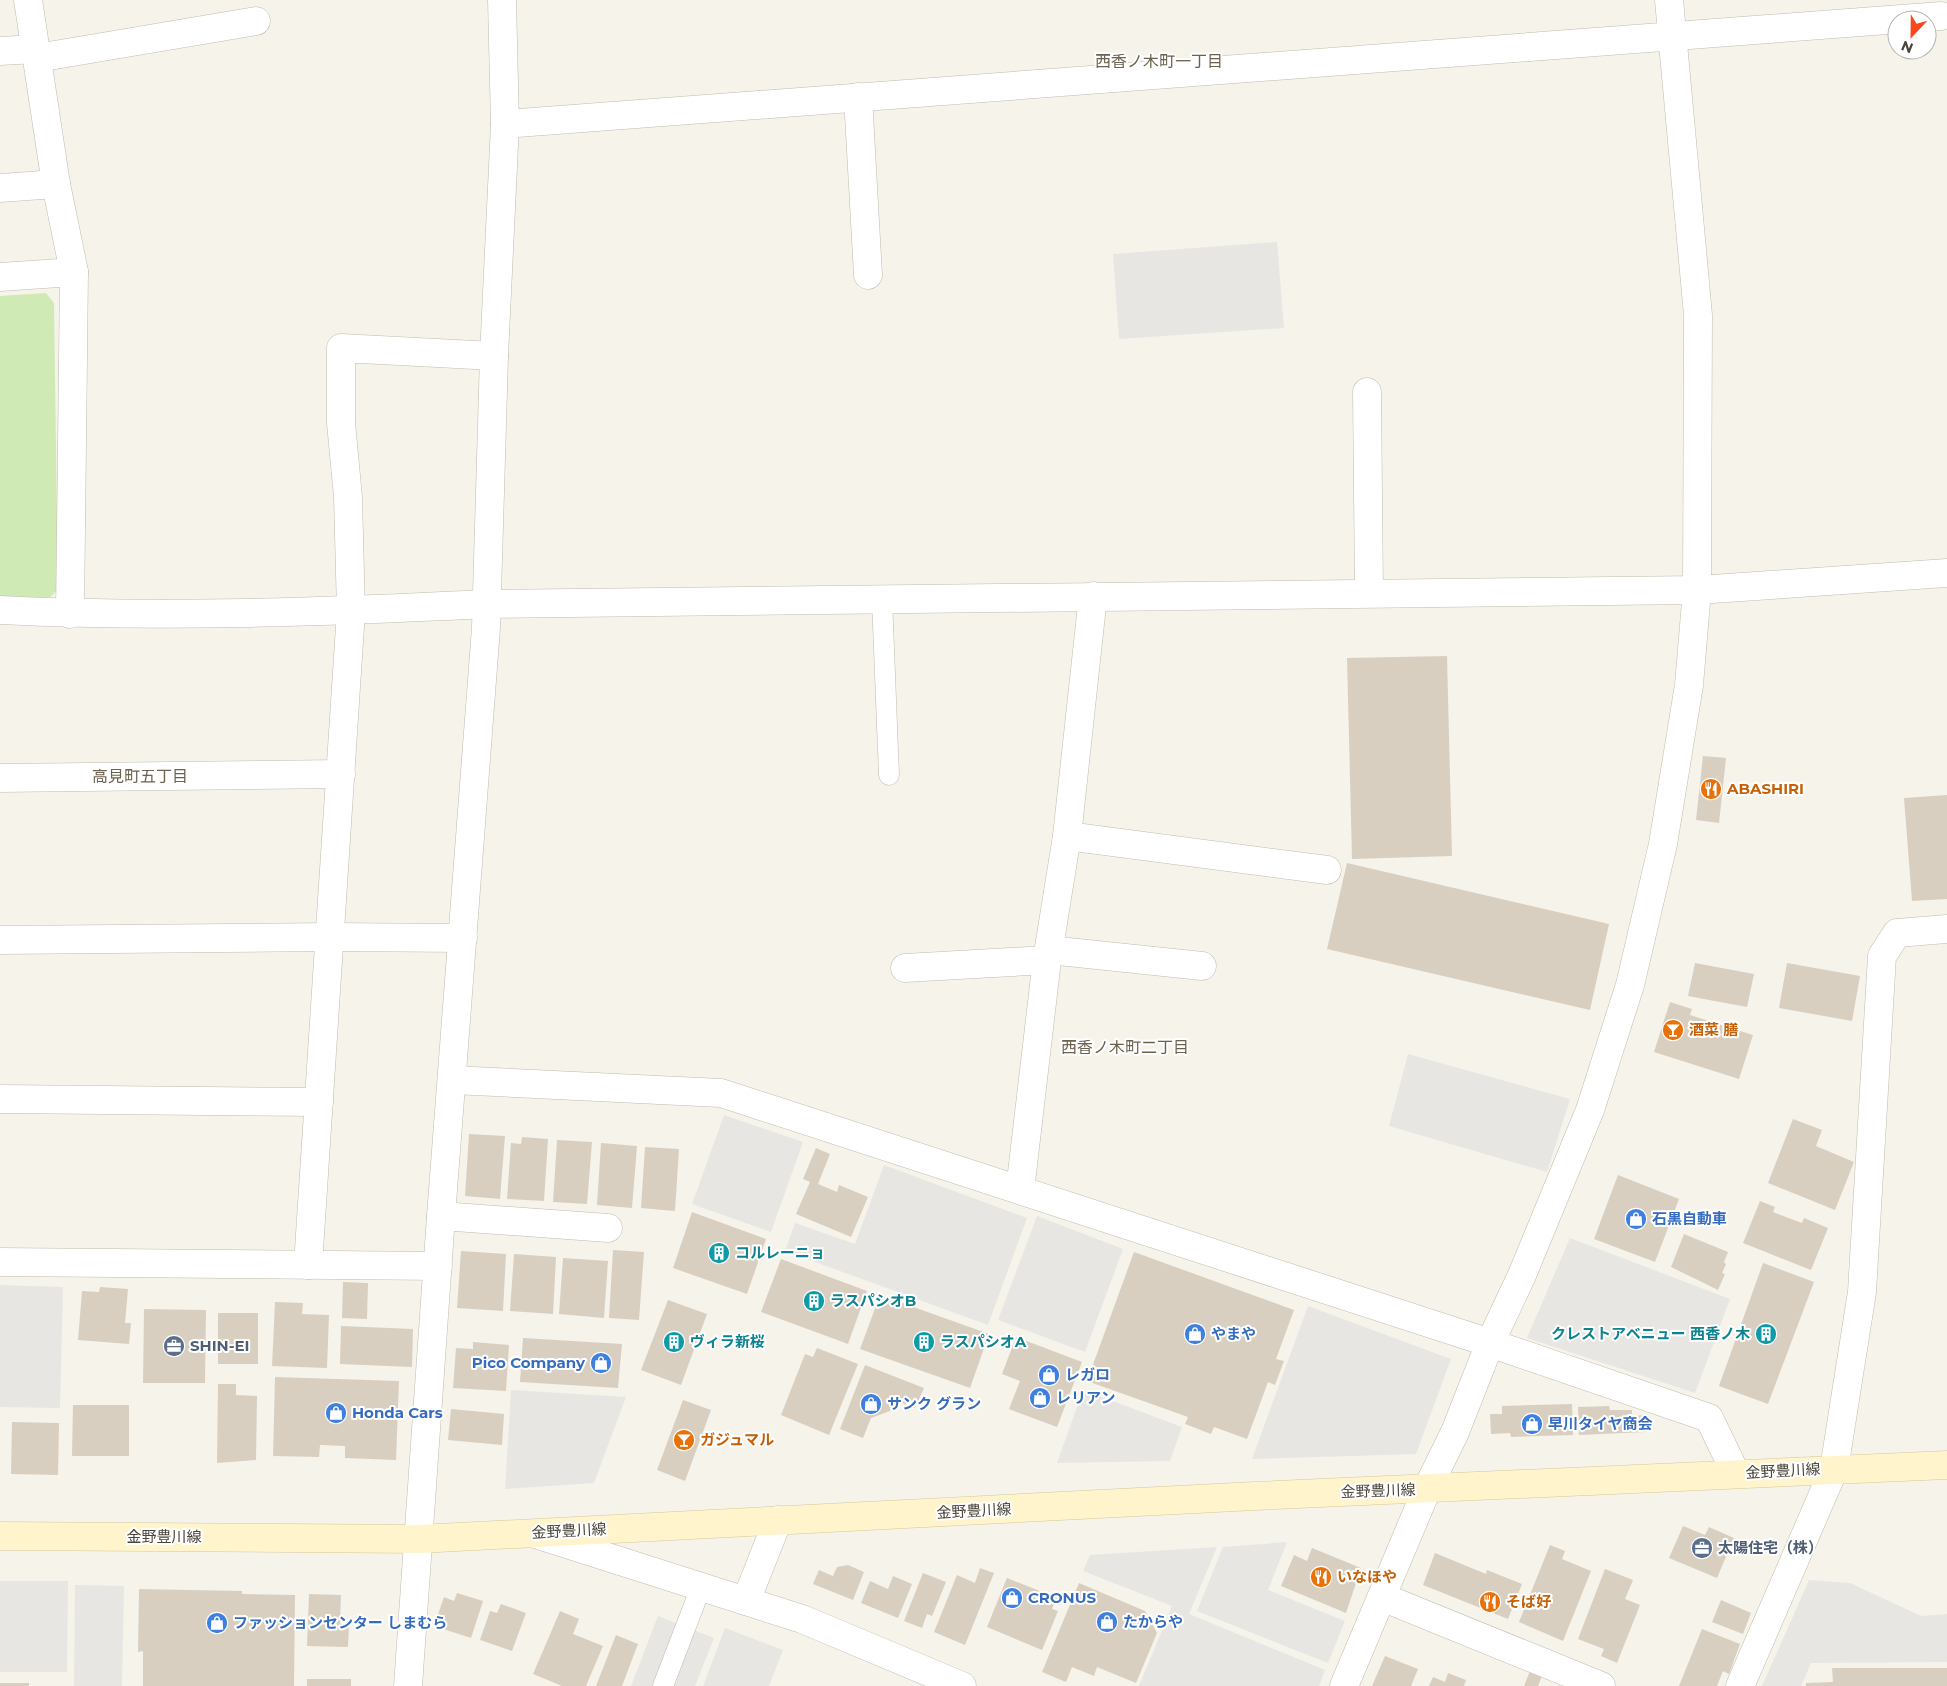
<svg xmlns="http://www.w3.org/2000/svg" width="1947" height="1686" viewBox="0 0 1947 1686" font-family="Montserrat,'Noto Sans JP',sans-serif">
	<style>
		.green { fill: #d0eab5 }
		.parking { fill: #e8e6e3 }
		.building { fill: #d8cfc1 }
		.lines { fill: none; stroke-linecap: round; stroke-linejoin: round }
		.service-casing { stroke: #c2bbae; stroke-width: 21 }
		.minor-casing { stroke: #c2bbae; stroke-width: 29 }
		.tertiary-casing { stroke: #c2bbae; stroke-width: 29 }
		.secondary-casing { stroke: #d5c89b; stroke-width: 29 }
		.service { stroke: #fff; stroke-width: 20 }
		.minor { stroke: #fff; stroke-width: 28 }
		.tertiary { stroke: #fff; stroke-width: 28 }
		.secondary { stroke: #fff4cc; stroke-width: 28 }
		.labels { text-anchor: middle; stroke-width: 4; stroke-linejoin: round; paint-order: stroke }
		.food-label { font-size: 15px; font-weight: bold; fill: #c56008; stroke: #fff; text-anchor: start }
		.shop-label { font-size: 15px; font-weight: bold; fill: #366cbe; stroke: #fff; text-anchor: start }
		.culture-label { font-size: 15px; font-weight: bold; fill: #0d838f; stroke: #fff; text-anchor: start }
		.service-label { font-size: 15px; font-weight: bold; fill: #4e5e75; stroke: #fff; text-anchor: start }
		.street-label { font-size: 15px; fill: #4a4439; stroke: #fff }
		.neighbourhood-label { font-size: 16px; fill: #6d6250; stroke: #fff }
	</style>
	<rect width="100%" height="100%" fill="#f6f3eb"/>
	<!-- green -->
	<polygon class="green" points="46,293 54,303 58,590 50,597 0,597 0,296"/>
	<!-- parking -->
	<g class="parking">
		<polygon points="1277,242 1284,328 1119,339 1113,254"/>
		<polygon points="1408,1054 1570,1099 1547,1172 1389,1126"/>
		<polygon points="724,1115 803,1142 771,1232 692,1204"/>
		<polygon points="884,1165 1027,1218 988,1325 785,1251 795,1223 855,1244"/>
		<polygon points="1037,1216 1123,1249 1085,1352 998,1320"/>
		<polygon points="1570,1238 1730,1299 1695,1393 1527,1338"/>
		<polygon points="0,1285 63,1287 60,1408 0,1407"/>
		<polygon points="1308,1306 1451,1359 1416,1454 1252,1459"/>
		<polygon points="511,1390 626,1397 594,1483 505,1489"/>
		<polygon points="1083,1390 1182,1427 1170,1461 1057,1463"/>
		<polygon points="1287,1542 1268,1590 1345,1621 1328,1663 1197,1611 1223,1547"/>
		<polygon points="1217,1547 1189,1614 1325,1670 1319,1686 1139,1686 1172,1606 1083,1571 1090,1555"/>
		<polygon points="1809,1580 1850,1583 1921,1616 1947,1614 1947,1662 1811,1663 1801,1686 1762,1686"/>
		<polygon points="0,1581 68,1581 67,1672 0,1672"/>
		<polygon points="75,1585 124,1586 122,1686 74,1686"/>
		<polygon points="658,1616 714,1638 695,1686 631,1686"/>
		<polygon points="725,1628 783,1650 769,1686 703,1686"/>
	</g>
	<!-- building -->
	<g class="building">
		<polygon points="1447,656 1452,856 1352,859 1347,658"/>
		<polygon points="1703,756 1726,758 1719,823 1696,820"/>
		<polygon points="1947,795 1947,899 1912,901 1904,798"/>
		<polygon points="1347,863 1609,924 1590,1010 1327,949"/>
		<polygon points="1695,963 1754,974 1747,1007 1688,996"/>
		<polygon points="1787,963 1860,976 1852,1021 1779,1008"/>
		<polygon points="1670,1002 1692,1009 1690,1015 1753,1035 1739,1079 1654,1052"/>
		<polygon points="1793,1119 1822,1130 1816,1146 1854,1162 1835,1210 1768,1183"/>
		<polygon points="469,1134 505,1136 500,1199 465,1196"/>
		<polygon points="522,1137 548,1139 544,1201 507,1199 511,1143 521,1144"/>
		<polygon points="557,1140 592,1142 587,1204 553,1202"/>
		<polygon points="601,1143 637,1146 632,1208 597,1205"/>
		<polygon points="645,1147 679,1149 675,1211 641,1208"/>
		<polygon points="816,1148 830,1154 818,1184 837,1192 839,1185 868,1197 851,1237 796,1214 810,1182 803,1179"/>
		<polygon points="1618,1175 1679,1199 1655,1262 1594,1239"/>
		<polygon points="1760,1201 1775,1207 1773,1212 1802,1223 1804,1218 1828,1228 1811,1270 1743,1243"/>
		<polygon points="692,1212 766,1239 747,1294 673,1268"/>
		<polygon points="1684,1234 1728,1252 1724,1262 1726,1264 1722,1273 1725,1274 1718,1290 1671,1267"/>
		<polygon points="613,1250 644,1252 639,1320 609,1318"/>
		<polygon points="461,1251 506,1254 503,1311 457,1308"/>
		<polygon points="1134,1252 1294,1310 1276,1359 1284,1361 1275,1385 1268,1382 1247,1439 1214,1427 1211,1434 1185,1424 1188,1417 1087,1381"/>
		<polygon points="514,1254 556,1257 553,1314 510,1311"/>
		<polygon points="563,1258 608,1261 604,1318 559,1314"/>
		<polygon points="781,1259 867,1291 848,1344 761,1312"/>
		<polygon points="1763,1263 1814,1282 1768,1404 1719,1386"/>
		<polygon points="343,1282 368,1283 367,1319 342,1318"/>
		<polygon points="100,1287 128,1289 125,1323 131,1323 129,1344 78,1340 82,1291 99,1292"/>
		<polygon points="880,1295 989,1334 970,1388 860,1349"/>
		<polygon points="668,1300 707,1314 681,1385 641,1370"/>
		<polygon points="275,1302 303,1303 302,1314 329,1315 327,1368 272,1366"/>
		<polygon points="144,1309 206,1310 205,1383 143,1383"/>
		<rect x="218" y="1313" width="40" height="51"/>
		<polygon points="341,1326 413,1329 412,1367 340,1364"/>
		<polygon points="1016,1337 1082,1362 1057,1427 1009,1409 1020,1381 1002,1374"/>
		<polygon points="523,1338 622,1344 618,1388 520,1382"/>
		<polygon points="473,1342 509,1345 506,1391 453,1388 456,1348 473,1349"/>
		<polygon points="817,1348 858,1364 829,1435 781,1415 805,1354 813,1357"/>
		<polygon points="865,1365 924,1388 915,1408 894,1400 890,1411 871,1418 863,1438 840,1429"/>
		<polygon points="275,1377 399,1381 396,1460 345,1458 345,1446 320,1445 319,1457 273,1456"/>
		<polygon points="218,1384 236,1384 236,1395 257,1396 256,1460 217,1463"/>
		<polygon points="683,1400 711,1410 685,1481 657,1470"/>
		<polygon points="1572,1404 1573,1435 1511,1437 1510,1433 1491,1434 1490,1414 1502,1414 1502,1406"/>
		<polygon points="73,1405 129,1405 129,1456 72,1456"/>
		<polygon points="1609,1406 1610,1410 1632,1410 1632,1416 1646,1415 1646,1432 1579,1435 1578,1407"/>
		<polygon points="451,1409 504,1414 502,1445 448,1440"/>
		<polygon points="12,1422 59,1423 58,1475 11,1474"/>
		<polygon points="1683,1526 1705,1535 1709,1527 1734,1538 1717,1578 1669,1558"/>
		<polygon points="1550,1545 1565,1551 1562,1559 1591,1571 1563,1641 1519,1622"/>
		<polygon points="1312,1548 1361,1568 1346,1613 1281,1586 1294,1555 1307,1561"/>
		<polygon points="1435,1553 1486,1574 1487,1570 1522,1584 1508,1619 1423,1585"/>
		<polygon points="848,1565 864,1572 853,1600 813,1584 819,1570 833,1576 837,1567"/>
		<polygon points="980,1568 994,1573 965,1645 934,1632 957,1575 975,1583"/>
		<polygon points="1605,1569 1633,1580 1625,1599 1640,1605 1617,1663 1601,1656 1604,1649 1578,1639"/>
		<polygon points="923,1573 946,1582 932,1616 927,1614 922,1628 904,1621"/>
		<polygon points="893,1576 912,1584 898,1618 861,1603 870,1581 888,1589"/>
		<polygon points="1007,1578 1057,1598 1052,1609 1058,1611 1042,1650 987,1627"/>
		<polygon points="1079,1583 1145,1611 1157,1633 1136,1683 1097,1667 1094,1676 1072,1667 1066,1682 1042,1672"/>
		<polygon points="139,1589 242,1591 242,1594 295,1595 294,1686 143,1686 143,1651 138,1652"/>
		<polygon points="457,1593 483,1601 471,1638 434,1626 444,1597 454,1601"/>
		<polygon points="309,1594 341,1595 340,1624 349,1625 348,1647 307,1646"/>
		<polygon points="1721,1600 1751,1613 1743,1634 1712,1622"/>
		<polygon points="501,1604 526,1613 512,1651 480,1640 490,1611 497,1613"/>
		<polygon points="560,1611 579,1619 573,1634 603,1646 586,1686 562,1686 533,1674"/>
		<polygon points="1702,1629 1740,1644 1729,1674 1723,1671 1717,1686 1679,1686"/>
		<polygon points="616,1635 638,1644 622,1686 596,1686"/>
		<polygon points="1385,1656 1418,1669 1411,1686 1372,1686"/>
		<polygon points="1832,1668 1947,1668 1947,1686 1806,1686 1806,1683 1833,1682"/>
		<polygon points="1530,1671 1542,1676 1538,1686 1524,1686"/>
		<polygon points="1448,1673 1466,1680 1464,1686 1429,1686 1433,1677 1445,1682"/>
		<rect x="307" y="1679" width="44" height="7"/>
		<rect x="0" y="1683" width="29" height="3"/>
	</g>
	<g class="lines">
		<!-- service casing -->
		<g class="service-casing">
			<g id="service">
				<polyline points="882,599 889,775"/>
				<polyline points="663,1686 701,1587"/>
			</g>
		</g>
		<!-- minor casing -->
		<g class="minor-casing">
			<g id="minor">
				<polyline points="28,0 56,184 74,272 70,614"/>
				<polyline points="0,51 36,49"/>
				<polyline points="37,58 256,21"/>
				<polyline points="858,97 868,275"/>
				<polyline points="505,124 1941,16"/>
				<polyline points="0,188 56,184"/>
				<polyline points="0,277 74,272"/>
				<polyline points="1367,392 1369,592"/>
				<path d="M0 610C162 618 325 612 487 604L1697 590 1947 573"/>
				<polyline points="0,778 341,774"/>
				<polyline points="1067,836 1327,870"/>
				<polyline points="0,940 330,937 463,938"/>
				<polyline points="1049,950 1202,966"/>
				<polyline points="905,968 1047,960"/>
				<polyline points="453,1080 721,1093 1490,1343 1709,1418 1736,1474"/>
				<polyline points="0,1099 319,1102"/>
				<polyline points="1020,1190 1047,960 1067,836 1093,596"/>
				<polyline points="441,1216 608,1228"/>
				<polyline points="0,1262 438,1266"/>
				<polyline points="308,1265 351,611 348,497 341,423 341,348 494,356"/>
				<polyline points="1427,1489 1455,1432 1490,1343 1522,1275 1590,1110 1630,985 1663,844 1689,685 1697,590 1698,315 1669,0"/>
				<polyline points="535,1534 802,1619 962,1686"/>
				<polyline points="1382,1597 1601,1686"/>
				<polyline points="746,1601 778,1520"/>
				<polyline points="408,1686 441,1216 486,628 494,356 505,124 502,0"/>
				<polyline points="1740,1686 1834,1469 1862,1292 1882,956 1897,933 1947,929"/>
			</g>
		</g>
		<!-- tertiary casing -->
		<g class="tertiary-casing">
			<polyline id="tertiary" points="1344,1686 1427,1489"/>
		</g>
		<!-- secondary casing -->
		<g class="secondary-casing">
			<polyline id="secondary" points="0,1536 419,1539 1255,1496 1947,1465"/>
		</g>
		<!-- service -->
		<use href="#service" class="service"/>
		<!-- minor -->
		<use href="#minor" class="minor"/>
		<!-- tertiary -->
		<use href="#tertiary" class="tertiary"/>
		<!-- secondary -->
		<use href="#secondary" class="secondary"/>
	</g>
	<!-- icons -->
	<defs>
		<g id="restaurant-disc" transform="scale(1.125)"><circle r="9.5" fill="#e8710a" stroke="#fff"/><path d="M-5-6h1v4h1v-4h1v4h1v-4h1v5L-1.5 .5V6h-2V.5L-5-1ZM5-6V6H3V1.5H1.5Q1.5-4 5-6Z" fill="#fff"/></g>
		<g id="bar-disc" transform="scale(1.125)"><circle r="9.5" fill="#e8710a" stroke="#fff"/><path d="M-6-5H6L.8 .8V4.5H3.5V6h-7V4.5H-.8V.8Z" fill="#fff"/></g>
		<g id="shop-disc" transform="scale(1.125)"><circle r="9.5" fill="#3f7fe0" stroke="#fff"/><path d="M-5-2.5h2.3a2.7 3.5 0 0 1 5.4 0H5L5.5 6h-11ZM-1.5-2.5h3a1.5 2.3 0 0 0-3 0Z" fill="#fff"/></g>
		<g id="building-disc" transform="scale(1.125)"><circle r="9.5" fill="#0f9aa8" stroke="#fff"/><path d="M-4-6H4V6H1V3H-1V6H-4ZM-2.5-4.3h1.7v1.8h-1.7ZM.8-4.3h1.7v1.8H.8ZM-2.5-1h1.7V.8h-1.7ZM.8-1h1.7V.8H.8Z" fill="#fff"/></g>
		<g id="office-disc" transform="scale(1.125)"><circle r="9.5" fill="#5c6f8a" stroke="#fff"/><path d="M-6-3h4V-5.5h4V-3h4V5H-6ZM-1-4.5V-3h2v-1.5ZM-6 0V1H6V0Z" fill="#fff"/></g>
	</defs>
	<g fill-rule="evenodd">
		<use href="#restaurant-disc" x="1711" y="789"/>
		<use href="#bar-disc" x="1673" y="1030"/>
		<use href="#shop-disc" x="1636" y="1219"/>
		<use href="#building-disc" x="719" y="1253"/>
		<use href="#building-disc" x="814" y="1301"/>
		<use href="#shop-disc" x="1195" y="1334"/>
		<use href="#building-disc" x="1766" y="1334"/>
		<use href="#building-disc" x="674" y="1342"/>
		<use href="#building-disc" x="924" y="1342"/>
		<use href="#office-disc" x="174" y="1346"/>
		<use href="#shop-disc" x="601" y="1363"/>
		<use href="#shop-disc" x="1049" y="1375"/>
		<use href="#shop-disc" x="1040" y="1398"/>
		<use href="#shop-disc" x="871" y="1404"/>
		<use href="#shop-disc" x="336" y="1413"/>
		<use href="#shop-disc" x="1532" y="1424"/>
		<use href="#bar-disc" x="684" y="1440"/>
		<use href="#office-disc" x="1702" y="1548"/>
		<use href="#restaurant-disc" x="1321" y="1577"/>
		<use href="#shop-disc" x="1012" y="1598"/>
		<use href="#restaurant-disc" x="1490" y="1602"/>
		<use href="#shop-disc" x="1107" y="1622"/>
		<use href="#shop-disc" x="217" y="1623"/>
	</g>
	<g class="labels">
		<!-- food labels -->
		<g class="food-label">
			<text x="1727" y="794">ABASHIRI</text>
			<text x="1689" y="1035">酒菜 膳</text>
			<text x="700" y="1445">ガジュマル</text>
			<text x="1337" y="1582">いなほや</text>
			<text x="1506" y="1607">そば好</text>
		</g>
		<!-- shop labels -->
		<g class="shop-label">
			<text x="1652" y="1224">石黒自動車</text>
			<text x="1211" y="1339">やまや</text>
			<text x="585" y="1368" text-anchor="end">Pico Company</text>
			<text x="1065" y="1380">レガロ</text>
			<text x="1056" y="1403">レリアン</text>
			<text x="887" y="1409">サンク グラン</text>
			<text x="352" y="1418">Honda Cars</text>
			<text x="1548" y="1429">早川タイヤ商会</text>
			<text x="1028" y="1603">CRONUS</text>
			<text x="1123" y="1627">たからや</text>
			<text x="233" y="1628">ファッションセンター しまむら</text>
		</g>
		<!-- culture labels -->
		<g class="culture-label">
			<text x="735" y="1258">コルレーニョ</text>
			<text x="830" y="1306">ラスパシオB</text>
			<text x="1750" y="1339" text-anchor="end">クレストアベニュー 西香ノ木</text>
			<text x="690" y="1347">ヴィラ新桜</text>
			<text x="940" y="1347">ラスパシオA</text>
		</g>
		<!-- service labels -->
		<g class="service-label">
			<text x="190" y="1351">SHIN-EI</text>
			<text x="1718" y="1553">太陽住宅（株）</text>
		</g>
		<!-- street labels -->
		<g class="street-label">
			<text transform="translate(1783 1471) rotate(-3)" y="5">金野豊川線</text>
			<text transform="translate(1378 1491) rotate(-2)" y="5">金野豊川線</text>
			<text transform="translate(974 1511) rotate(-3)" y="5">金野豊川線</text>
			<text transform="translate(569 1531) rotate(-3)" y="5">金野豊川線</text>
			<text x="164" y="1542">金野豊川線</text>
		</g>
		<!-- neighbourhood labels -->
		<g class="neighbourhood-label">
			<text x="1159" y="67">西香ノ木町一丁目</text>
			<text x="140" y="782">高見町五丁目</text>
			<text x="1125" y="1053">西香ノ木町二丁目</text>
		</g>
	</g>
	<!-- north arrow -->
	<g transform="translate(1912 35) rotate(202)"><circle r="24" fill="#ffffff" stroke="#b7b4b0"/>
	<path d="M0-4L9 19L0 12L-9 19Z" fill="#fb451d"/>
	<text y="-8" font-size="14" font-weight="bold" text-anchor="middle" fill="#4a4439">N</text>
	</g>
</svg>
